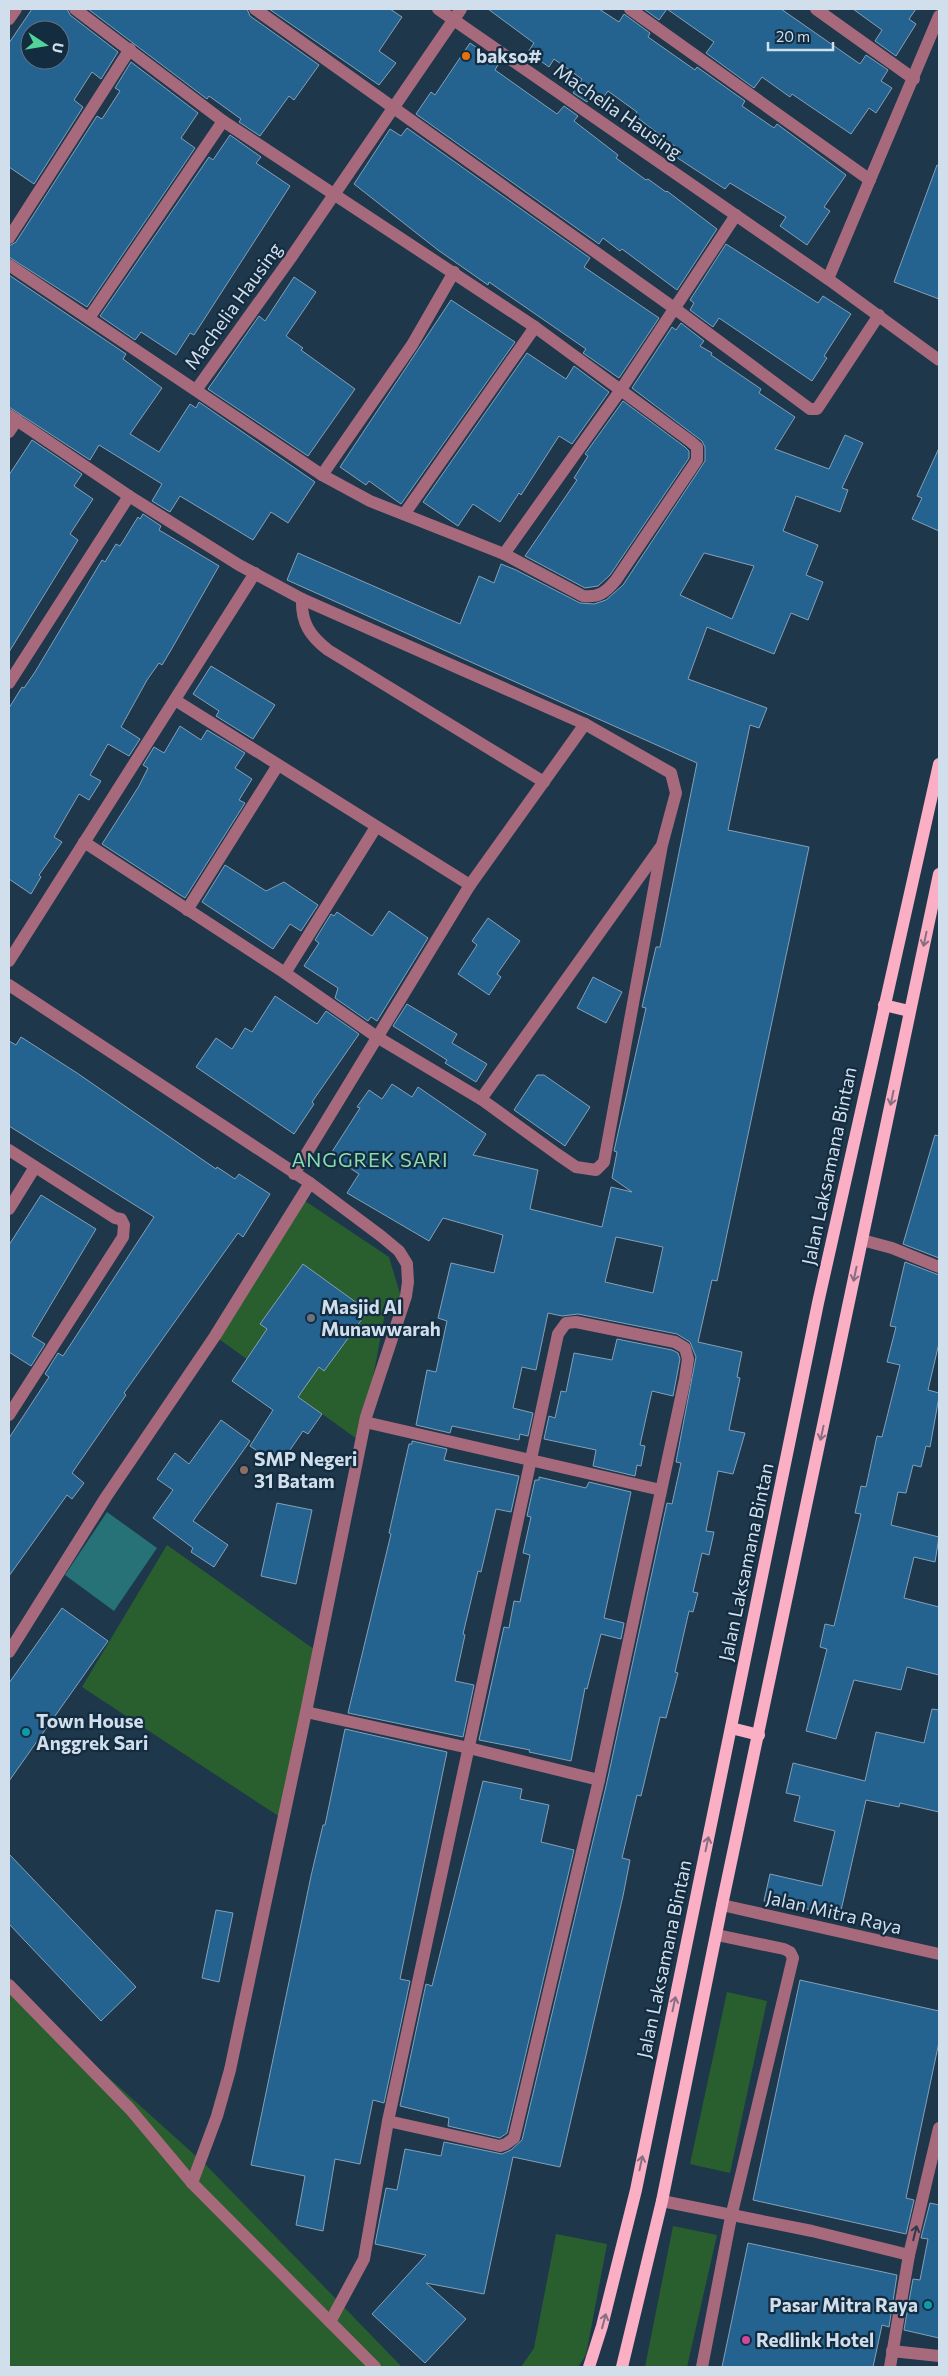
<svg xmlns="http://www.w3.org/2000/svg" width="948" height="2376" viewBox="0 0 948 2376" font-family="Commissioner,sans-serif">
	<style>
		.green { fill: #295f2f }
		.water { fill: #267277 }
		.building { fill: #246290; stroke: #84a0b8; fill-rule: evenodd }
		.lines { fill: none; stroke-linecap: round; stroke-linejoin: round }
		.minor { stroke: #a76a7c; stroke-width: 12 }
		.major { stroke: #fbafc5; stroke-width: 12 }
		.oneway { stroke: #886e82 }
		.oneway2 { stroke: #31384c }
		.food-dot { fill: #e8710a; stroke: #142c40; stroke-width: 2 }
		.worship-dot { fill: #6b7280; stroke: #142c40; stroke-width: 2 }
		.education-dot { fill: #8d6e63; stroke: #142c40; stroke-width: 2 }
		.culture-dot { fill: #0f9aa8; stroke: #142c40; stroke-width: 2 }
		.hotel-dot { fill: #d1479c; stroke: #142c40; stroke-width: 2 }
		.labels { text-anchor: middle; stroke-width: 4.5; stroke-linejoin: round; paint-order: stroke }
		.poi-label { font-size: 19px; font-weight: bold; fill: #d1dfec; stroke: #142c40; text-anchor: start }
		.street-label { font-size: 19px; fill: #d1dfec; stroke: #142c40 }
		.neighbourhood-label { font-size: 20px; letter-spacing: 1px; fill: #8adbb0; stroke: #142c40 }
	</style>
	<rect width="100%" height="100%" fill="#1e374b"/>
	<!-- green -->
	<g class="green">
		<polygon points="302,1199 389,1257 403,1304 385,1313 361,1442 219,1339"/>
		<polygon points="167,1545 318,1652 283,1819 82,1687"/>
		<polygon points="9,1988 206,2165 402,2367 9,2367"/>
		<polygon points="727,1992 767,2001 730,2173 690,2164"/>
		<polygon points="673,2226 717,2235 687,2367 645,2367"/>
		<polygon points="556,2234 607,2244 586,2355 578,2367 521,2367 534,2348"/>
	</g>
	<!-- water -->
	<polygon class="water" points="107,1512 157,1548 114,1611 65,1575"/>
	<!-- building -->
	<g class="building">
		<path d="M32 9H67L70 15 118 52 101 79 92 72 74 100 83 107 34 184 9 167V43ZM30 30H60V60H30Z"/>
		<polygon points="88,9 247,9 250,16 319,65 294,100 289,96 260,136 239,122 241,119 209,96 207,99"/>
		<polygon points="269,9 390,9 402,17 379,51 396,63 379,85"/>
		<polygon points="488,9 599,9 619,22 624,14 650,33 648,37 695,70 697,67 745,101 742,106 774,128 777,124 846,175 824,207 830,211 807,245 780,226 786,217 730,183 725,189 676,157 680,150 635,116 637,112 608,91 599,103 591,97 587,102 573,93 582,79 554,59 549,67 528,52 534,43"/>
		<polygon points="644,9 781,9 860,64 866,55 888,70 881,81 892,88 876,113 869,108 851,134 792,94 790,97 762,77 754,88 706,53 714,42 667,9 659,20"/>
		<polygon points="853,9 916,9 909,19 916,24 896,56 875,41 882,30"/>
		<polygon points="470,43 499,63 495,70 557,114 564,106 578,116 574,121 618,155 616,158 646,180 648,179 666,192 667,191 717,229 677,290 622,249 620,251 603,238 599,244 416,114 431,92 435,95"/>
		<polygon points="131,62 198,113 181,138 195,148 87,307 9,257 9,246 16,242 97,116 102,119 120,91 115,88"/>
		<polygon points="407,128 590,258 584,267 659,318 619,378 583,353 586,349 489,282 488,285 438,250 354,184 390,129 401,136"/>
		<polygon points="230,135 261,157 256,163 290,186 194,335 190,333 176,355 141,332 135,340 100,316 209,157 213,160"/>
		<polygon points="937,165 939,166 939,299 894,282"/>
		<polygon points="726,244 818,303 823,296 851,314 824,356 827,358 812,381 719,318 713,327 690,310 694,303 690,300"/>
		<polygon points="9,275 126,354 123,359 162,388 130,434 159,452 190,404 196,408 199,402 315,482 288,523 271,512 253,540 180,496 170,512 152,501 162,484 99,445 90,460 9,407"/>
		<polygon points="294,277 316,292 286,336 303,348 301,350 355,389 308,456 208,389 259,316 265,321"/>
		<polygon points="451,300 515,342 401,504 369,481 366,485 340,467"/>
		<path d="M681 323 704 341 700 346 712 353 711 355 761 389 759 393 795 417 775 449 829 469 845 435 863 443 842 488 848 490 840 512 796 496 783 531 818 545 806 575 823 582 808 620 791 613 774 654 707 627 688 679 767 708 759 728 750 725 728 830 809 847 717 1281 712 1280 698 1342 742 1352 737 1377 740 1378 729 1430 745 1433 733 1474 718 1471 706 1531 714 1532 709 1555 702 1553 693 1592 698 1593 693 1612 689 1611 675 1672 678 1673 666 1718 660 1717 641 1796 637 1795 622 1858 630 1860 623 1896 560 2167 513 2157 484 2294 426 2283 466 2319 425 2363 372 2314 426 2255 375 2244 386 2188 397 2190 405 2149 441 2156 444 2142 502 2154 511 2150 522 2140 607 1782 667 1503 672 1504 681 1463 676 1462 696 1357 690 1342 677 1334 578 1314 562 1316 548 1313 536 1370 522 1367 513 1408 533 1413 528 1436 520 1434 519 1440 452 1426 450 1433 416 1425 427 1370 436 1372 447 1321 438 1318 451 1263 494 1273 503 1235 443 1218 429 1241 347 1193 359 1174 330 1155 360 1108 357 1107 369 1090 382 1099 392 1084 412 1097 418 1087 486 1134 473 1155 538 1170 530 1209 602 1227 611 1187 632 1192 612 1178 617 1152 614 1151 646 1008 642 1007 656 947H660L697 763 287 580 298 553 460 624 479 576 494 583 501 564 516 570 580 603 594 604 606 600 623 585 705 461V447L702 441 632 388 672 327 676 330ZM704 553 754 566 732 619 680 595ZM616 1237 663 1247 653 1293 605 1282Z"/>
		<polygon points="527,353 566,379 574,366 609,392 572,444 559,436 521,495 519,493 500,522 473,504 458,526 423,502"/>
		<polygon points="623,401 685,447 689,451 689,458 610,575 598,586 585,588 525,556 577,480 574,478 588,456 585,454"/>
		<polygon points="32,440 82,474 74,486 93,499 70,534 78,540 9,652 9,475"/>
		<polygon points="939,448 939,531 912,519 922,498 917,496"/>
		<polygon points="143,514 161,526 159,530 219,566 171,650 162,665 159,663 147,680 121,727 140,739 129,756 108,744 90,775 101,781 89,800 79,794 54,837 62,842 39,875 41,877 31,894 9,879 9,708 22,687 24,688 35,672 102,560 105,562 116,544 120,546 138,517 140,519"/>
		<polygon points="211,666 275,705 253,739 216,716 219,711 193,694"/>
		<polygon points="180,726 201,740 207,730 245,753 235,768 252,779 239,800 245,803 185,898 102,844 139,786 148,768 143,765 154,747 164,753"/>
		<polygon points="225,865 266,891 284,882 318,905 301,931 290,924 273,949 202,902"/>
		<polygon points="389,911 428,938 377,1021 371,1017 368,1021 335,998 338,988 304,966 319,943 315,940 331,914 334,916 337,912 372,936"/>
		<polygon points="488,918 520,941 497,974 501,977 489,995 458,974 477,945 472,941"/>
		<polygon points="593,977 622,992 606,1023 577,1008"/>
		<polygon points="275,996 317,1024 326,1011 359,1034 312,1102 314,1104 294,1134 196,1067 216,1038 232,1049 245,1028 252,1032"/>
		<polygon points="407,1004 457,1034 452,1043 487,1064 476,1082 445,1063 447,1060 393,1026"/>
		<polygon points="21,1037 77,1073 216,1169 217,1167 235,1179 239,1174 270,1194 243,1237 238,1233 124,1393 126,1395 72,1473 84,1483 72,1499 67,1495 9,1576 9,1438 49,1377 45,1374 58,1353 63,1356 154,1217 9,1126 9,1041 16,1045"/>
		<polygon points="537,1075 544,1075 590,1107 565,1146 514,1110"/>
		<polygon points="935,1135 939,1136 939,1258 903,1244"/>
		<polygon points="41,1195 96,1229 32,1336 45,1344 31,1366 9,1352 9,1245"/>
		<polygon points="905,1262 939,1275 939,1343 928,1390 939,1393 939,1397 930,1447 926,1446 921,1467 913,1465 906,1493 898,1492 891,1525 939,1537 935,1562 914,1557 904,1598 939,1607 939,1675 907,1667 901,1690 854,1680 836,1739 806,1731 827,1649 820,1647 825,1624 834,1626 861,1514 855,1513 861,1486 866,1487 877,1436 882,1437 900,1365 887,1362 896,1327 890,1326"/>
		<polygon points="303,1264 368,1311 324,1371 319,1367 298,1397 322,1414 308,1434 303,1431 279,1466 250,1446 273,1410 232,1381 267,1329 260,1324"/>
		<polygon points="617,1339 672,1350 678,1353 680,1359 673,1396 652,1391 640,1445 645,1446 641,1466 637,1465 635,1476 593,1466 596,1450 544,1439 549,1416 555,1418 561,1391 566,1392 574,1353 612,1360"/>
		<polygon points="221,1420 250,1441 193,1521 228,1545 214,1567 191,1552 193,1548 153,1518 173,1490 157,1479 175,1453 189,1464"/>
		<polygon points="412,1441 447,1449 444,1460 519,1476 511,1512 496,1509 481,1572 478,1571 463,1634 465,1635 455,1681 474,1685 463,1737 348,1713 391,1534 389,1533 409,1444 412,1444"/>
		<polygon points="539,1477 586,1488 589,1482 631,1492 604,1618 624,1623 621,1639 601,1634 587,1689 585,1688 571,1761 529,1752 530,1750 479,1740 504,1627 509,1628 514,1601 520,1602 530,1555 523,1553 531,1517 527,1516 535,1480 539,1480"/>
		<polygon points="277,1503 312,1510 296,1584 261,1576"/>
		<polygon points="62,1608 108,1641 9,1781 9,1683"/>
		<polygon points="932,1709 939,1710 939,1812 900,1803 899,1807 866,1800 840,1915 764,1901 770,1874 822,1886 835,1831 794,1821 800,1796 786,1793 793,1763 865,1781 876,1732 924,1743"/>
		<polygon points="345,1729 447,1752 400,1979 410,1981 384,2103 373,2100 360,2164 335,2159 323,2231 296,2225 305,2176 251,2165 311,1876 323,1825 325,1825"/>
		<polygon points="483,1781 522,1789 520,1799 549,1805 541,1842 574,1850 507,2133 500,2138 448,2126 449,2118 400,2106 426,1984 432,1986"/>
		<polygon points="9,1854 136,1987 101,2021 9,1924"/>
		<polygon points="216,1910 233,1913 219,1982 202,1978"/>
		<polygon points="800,1980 939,2011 939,2042 906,2198 914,2200 906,2234 753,2200"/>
		<polygon points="930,2203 939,2205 939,2338 904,2330 913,2279 920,2280 928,2239 921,2238"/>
		<polygon points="748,2243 897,2275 889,2327 882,2325 873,2367 722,2367"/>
	</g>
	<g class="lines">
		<!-- minor -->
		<g class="minor">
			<polyline points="255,9 674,308 810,409 817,409 879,315"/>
			<polyline points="438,9 828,279 939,360"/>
			<polyline points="630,9 870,180"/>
			<polyline points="816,9 914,79"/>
			<polyline points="9,19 16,9"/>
			<polyline points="9,238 130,49"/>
			<path d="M9 265 322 475 370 501 504 554 583 596C599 598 606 592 616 580L697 460V447L690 441 535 327 223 121 75 9"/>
			<polyline points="828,279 939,16"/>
			<polyline points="89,318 223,121"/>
			<polyline points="196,390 290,259 461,9"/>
			<polyline points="9,415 129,496 239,565 302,599 585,724 671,773 676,793 662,845 604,1162 596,1170 576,1167 557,1154 481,1099 377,1037 285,973 84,842"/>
			<polyline points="9,432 17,420"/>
			<polyline points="322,475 412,345 454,272"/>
			<polyline points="405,513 535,327"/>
			<polyline points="504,554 620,391 736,215"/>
			<path d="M302 599C301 623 310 636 328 650L544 782"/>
			<polyline points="9,683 129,496"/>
			<polyline points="175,700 470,885"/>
			<polyline points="187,910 278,765"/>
			<polyline points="9,961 255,573"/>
			<polyline points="285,973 376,827"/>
			<polyline points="9,985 310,1183 381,1236 399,1251 407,1264 408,1282 406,1296 366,1417 306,1712 230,2070 217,2116 192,2183"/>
			<polyline points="481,1099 660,848"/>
			<polyline points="9,1150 115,1218 121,1219 124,1225 123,1237 9,1415"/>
			<polyline points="294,1174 470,885 585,724"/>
			<polyline points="9,1209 35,1167"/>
			<polyline points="862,1240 892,1248 939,1267"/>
			<polyline points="365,1422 661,1490"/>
			<polyline points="9,1652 106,1497 215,1336 310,1183"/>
			<polyline points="306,1712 469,1748 599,1780"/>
			<polyline points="722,1905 939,1954"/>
			<polyline points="9,1985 130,2109 192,2183 375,2367"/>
			<polyline points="662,2201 812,2231 909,2255"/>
			<polyline points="330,2322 364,2259 388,2121 558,1334 566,1323 576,1322 675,1342 685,1348 688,1359 685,1379 599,1780 514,2138 506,2144 500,2146 388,2121"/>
			<polyline points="892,2351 939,2356"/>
			<polyline points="702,2367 731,2217 793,1958 790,1952 784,1949 717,1935"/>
			<polyline points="890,2367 909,2255 939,2128"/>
		</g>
		<!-- major -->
		<g class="major">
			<polyline points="884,1005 909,1011"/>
			<polyline points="731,1728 759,1735"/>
			<polyline points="589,2367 602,2326 636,2190 818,1303 939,764"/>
			<polyline points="622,2367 662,2201 722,1905 939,874"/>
		</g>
	</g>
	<!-- one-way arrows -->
	<defs><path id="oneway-shaft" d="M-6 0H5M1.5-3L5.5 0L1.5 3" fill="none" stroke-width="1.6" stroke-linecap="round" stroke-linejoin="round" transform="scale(1.25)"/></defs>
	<g class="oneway">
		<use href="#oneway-shaft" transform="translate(925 939) rotate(102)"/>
		<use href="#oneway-shaft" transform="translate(892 1098) rotate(102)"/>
		<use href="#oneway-shaft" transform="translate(855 1274) rotate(102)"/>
		<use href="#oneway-shaft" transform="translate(822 1433) rotate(102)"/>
		<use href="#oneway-shaft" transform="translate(707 1844) rotate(-78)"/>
		<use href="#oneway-shaft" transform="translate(674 2004) rotate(-78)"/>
		<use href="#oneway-shaft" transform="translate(641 2163) rotate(-78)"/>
		<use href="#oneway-shaft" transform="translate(604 2321) rotate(-75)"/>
	</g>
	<use class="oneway2" href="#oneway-shaft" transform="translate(915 2233) rotate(-76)"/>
	<!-- markers -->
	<circle class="food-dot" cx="466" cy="56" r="5"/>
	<circle class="worship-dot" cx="311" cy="1318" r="5"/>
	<circle class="education-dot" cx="244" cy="1470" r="5"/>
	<g class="culture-dot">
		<circle cx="26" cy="1732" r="5"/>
		<circle cx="928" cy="2305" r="5"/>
	</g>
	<circle class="hotel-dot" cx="746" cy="2340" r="5"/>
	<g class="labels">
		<!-- poi labels -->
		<g class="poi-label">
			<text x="476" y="63">bakso#</text>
			<text x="321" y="1314">Masjid Al<tspan x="321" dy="22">Munawwarah</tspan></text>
			<text x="254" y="1466">SMP Negeri<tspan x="254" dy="22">31 Batam</tspan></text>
			<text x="36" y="1728">Town House<tspan x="36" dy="22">Anggrek Sari</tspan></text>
			<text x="918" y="2312" text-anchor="end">Pasar Mitra Raya</text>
			<text x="756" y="2347">Redlink Hotel</text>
		</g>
		<!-- street labels -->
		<g class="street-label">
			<text transform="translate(618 111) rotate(35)" y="7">Machelia Hausing</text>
			<text transform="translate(233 306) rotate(-54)" y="7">Machelia Hausing</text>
			<text transform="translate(829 1166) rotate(-78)" y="7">Jalan Laksamana Bintan</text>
			<text transform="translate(746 1562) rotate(-78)" y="7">Jalan Laksamana Bintan</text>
			<text transform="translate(834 1912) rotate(13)" y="7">Jalan Mitra Raya</text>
			<text transform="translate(664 1959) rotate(-78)" y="7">Jalan Laksamana Bintan</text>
		</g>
		<!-- neighbourhood labels -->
		<g class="neighbourhood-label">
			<text x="370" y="1167">ANGGREK SARI</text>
		</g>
	</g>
	<!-- border -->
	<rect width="948" height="2376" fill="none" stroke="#d1dfec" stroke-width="20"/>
	<!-- north arrow -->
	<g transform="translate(45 45) rotate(102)"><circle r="24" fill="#142c40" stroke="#607485"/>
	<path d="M0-4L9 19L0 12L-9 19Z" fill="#52d397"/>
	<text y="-8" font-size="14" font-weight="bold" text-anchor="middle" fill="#d1dfec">U</text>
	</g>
	<!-- scale -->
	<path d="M768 42v8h65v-8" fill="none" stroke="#d1dfec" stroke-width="2.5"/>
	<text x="776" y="42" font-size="15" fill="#d1dfec" stroke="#142c40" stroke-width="4" paint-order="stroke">20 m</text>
</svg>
